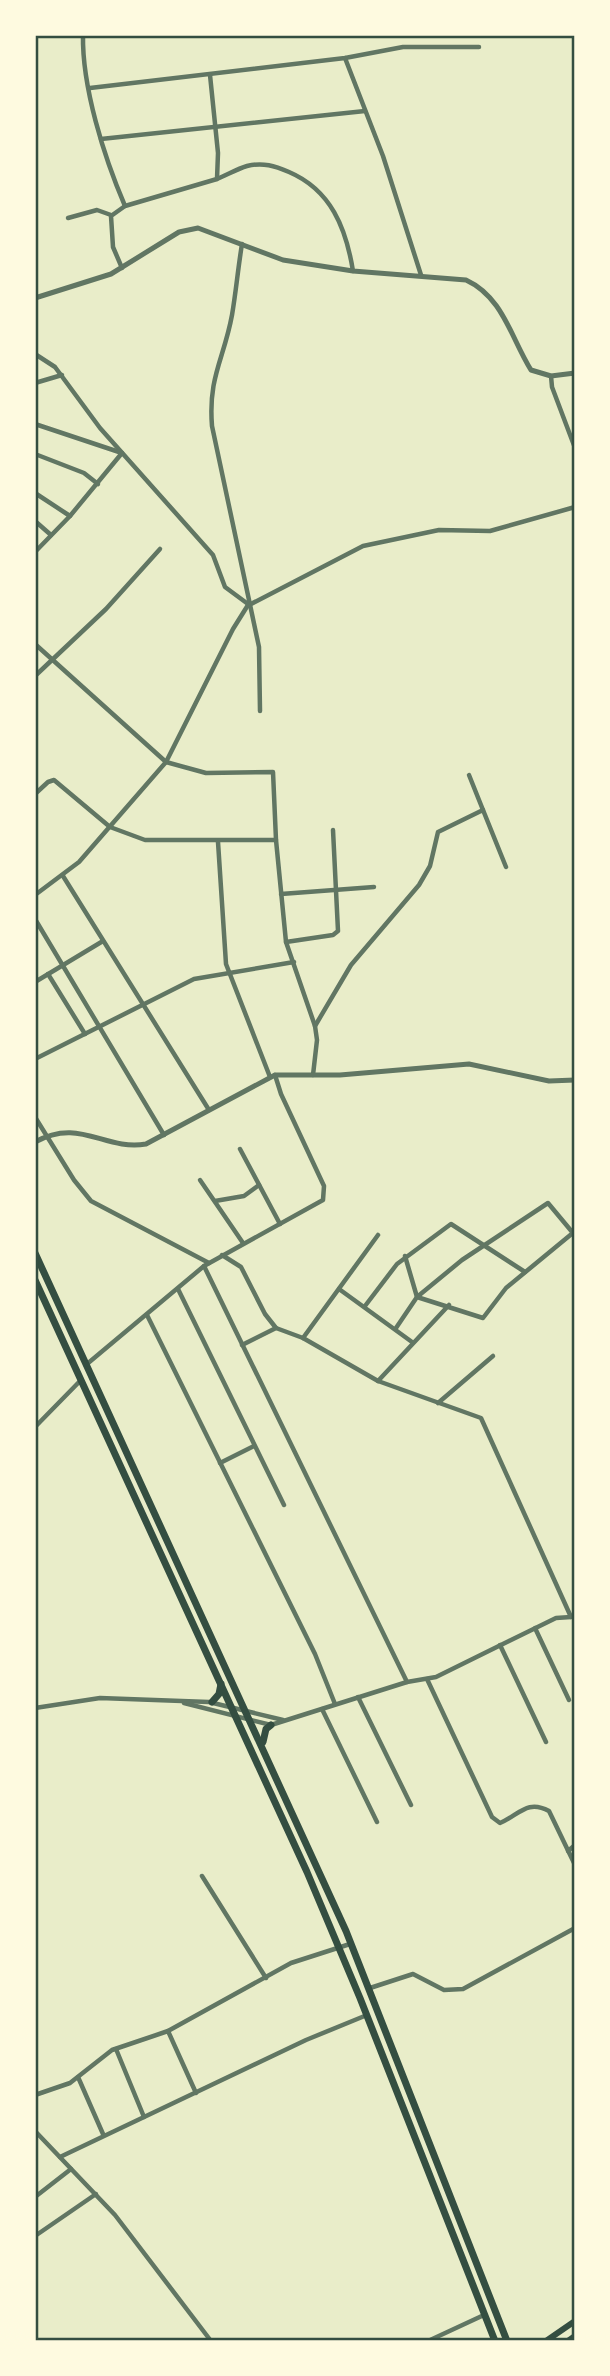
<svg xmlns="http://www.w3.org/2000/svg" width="610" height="2376" viewBox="0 0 610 2376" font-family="'Noto Sans',sans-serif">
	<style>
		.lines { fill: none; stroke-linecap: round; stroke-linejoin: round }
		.minor { stroke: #617663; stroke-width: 4.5 }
		.tertiary { stroke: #617663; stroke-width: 5 }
		.secondary { stroke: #344e41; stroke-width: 6 }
		.primary { stroke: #344e41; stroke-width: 7 }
		.neatline { fill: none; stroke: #344e41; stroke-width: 2.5 }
	</style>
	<rect width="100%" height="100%" fill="#e9edc9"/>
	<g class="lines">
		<!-- minor -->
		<g class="minor">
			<path d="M83 35C82 87 104 157 125 206"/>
			<polyline points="345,58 383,156 421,275"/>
			<polyline points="90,88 345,58 403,47 479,47"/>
			<polyline points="101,139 365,111"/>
			<path d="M217 179C227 175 237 169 247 166 263 162 275 166 289 172 331 190 346 228 353 271"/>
			<polyline points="68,218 97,210 111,215"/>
			<path d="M242 244C238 268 236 292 232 315 224 359 208 377 212 426L259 647 260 711"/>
			<polyline points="122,268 113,247 111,216 125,206 217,179 218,153 210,75"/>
			<polyline points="35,354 55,367 100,428 213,555 225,587 248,604"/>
			<polyline points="551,376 552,387 575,448"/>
			<polyline points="35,383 62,375"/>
			<polyline points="35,424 122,453 70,516 35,552"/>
			<polyline points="35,454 84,473 98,484"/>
			<polyline points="35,493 70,516"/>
			<polyline points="35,521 51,535"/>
			<polyline points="249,605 363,546 439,530 490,531 575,507"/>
			<polyline points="35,644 166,762 206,773 273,772 276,840 145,840 110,827 54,780 48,782 35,794"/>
			<polyline points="35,676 106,609 160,549"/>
			<polyline points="469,775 483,810"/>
			<polyline points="276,840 286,942 315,1026"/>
			<polyline points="218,842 226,964 270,1077"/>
			<polyline points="63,876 209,1110"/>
			<polyline points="281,894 374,887"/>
			<polyline points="35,895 79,862 166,762 233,629 248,605"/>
			<polyline points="35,919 164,1135"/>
			<polyline points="286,942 333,935 338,931 333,830"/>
			<polyline points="48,974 85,1034"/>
			<polyline points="35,982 103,941"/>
			<polyline points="35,1059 194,979 294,962"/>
			<polyline points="313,1075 317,1040 315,1026 351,965 419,885 430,866 438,832 483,810 506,867"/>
			<polyline points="35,1117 74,1180 91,1201 209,1263"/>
			<polyline points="240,1149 280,1224"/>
			<polyline points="200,1180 243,1243"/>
			<polyline points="215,1201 244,1196 259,1185"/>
			<polyline points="222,1255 241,1267 265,1314 276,1328 303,1338 378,1381 481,1418 571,1617"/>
			<polyline points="405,1256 417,1297 462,1260 548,1203 573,1233"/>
			<polyline points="204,1266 407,1682"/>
			<polyline points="178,1289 284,1505"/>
			<polyline points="339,1289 412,1342"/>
			<polyline points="365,1306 397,1264 451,1224 525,1272"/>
			<polyline points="147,1315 315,1654 335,1704"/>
			<polyline points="396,1328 417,1297 483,1318 506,1288 574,1232"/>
			<polyline points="303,1338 378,1235"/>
			<polyline points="242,1345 276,1328"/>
			<polyline points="87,1364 204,1266 323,1200 324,1186 281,1094 275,1075"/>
			<polyline points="378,1381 449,1305"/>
			<polyline points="438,1403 493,1356"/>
			<polyline points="35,1427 81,1380"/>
			<polyline points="220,1463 254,1446"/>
			<polyline points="535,1628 569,1700"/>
			<polyline points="500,1645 546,1742"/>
			<path d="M427 1679 492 1817 500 1823C519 1815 527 1799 549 1811L575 1865"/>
			<polyline points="358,1697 411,1805"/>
			<polyline points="184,1703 271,1725 407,1682 436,1677 556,1618 571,1617"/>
			<polyline points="35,1708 100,1698 209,1702 283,1720"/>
			<polyline points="322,1709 377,1822"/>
			<polyline points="568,1851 575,1845"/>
			<polyline points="202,1876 266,1978"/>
			<polyline points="370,1988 413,1974 444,1990 463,1989 575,1928"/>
			<polyline points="168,2031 196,2093"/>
			<polyline points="116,2049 144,2117"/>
			<polyline points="78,2077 103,2134"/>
			<polyline points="35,2095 70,2083 112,2050 168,2031 291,1963 350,1944"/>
			<polyline points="35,2131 115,2215 211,2341"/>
			<polyline points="60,2157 306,2040 367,2015"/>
			<polyline points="35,2197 71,2169"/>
			<polyline points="35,2236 96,2194"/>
			<polyline points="428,2341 484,2315"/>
		</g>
		<!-- tertiary -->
		<g class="tertiary">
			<path d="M35 298 111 274 179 232 198 228 283 260 353 271 466 280C503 297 511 338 531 370L551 376 575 373"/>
			<path d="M35 1142C80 1117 104 1151 146 1144L275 1075H340L469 1064 549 1081 575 1080"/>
		</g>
		<!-- secondary -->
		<g class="secondary">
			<polyline points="546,2341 575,2321"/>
			<polyline points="568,2341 575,2336"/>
		</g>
		<!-- primary -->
		<g class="primary">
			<polyline points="35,1253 346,1931 507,2341"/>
			<polyline points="35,1280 307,1872 360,1998 495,2341"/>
			<polyline points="212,1702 219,1694 221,1684"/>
			<polyline points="263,1742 266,1729 271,1725"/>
		</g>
	</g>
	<!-- border -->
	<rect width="610" height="2376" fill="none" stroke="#fefae0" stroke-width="74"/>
	<rect x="37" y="37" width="536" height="2302" class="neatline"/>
</svg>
